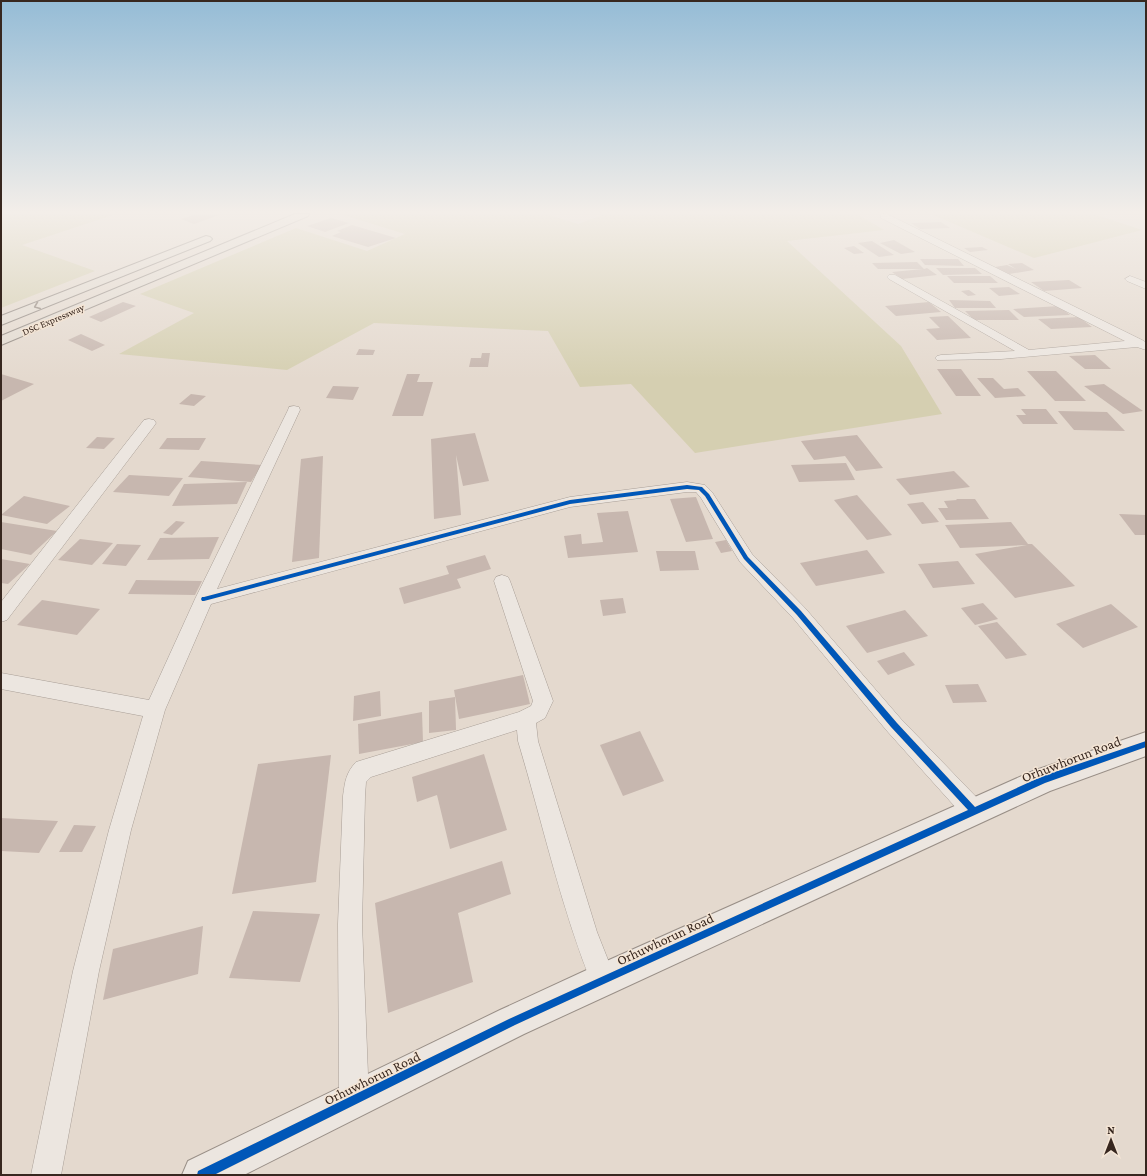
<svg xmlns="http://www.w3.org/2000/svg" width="1147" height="1176" viewBox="0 0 1147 1176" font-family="'Crimson Pro',serif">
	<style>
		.green { fill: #d5cfb1 }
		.building { fill: #c7b7af }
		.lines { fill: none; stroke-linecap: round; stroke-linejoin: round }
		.street-casing { stroke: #a99f97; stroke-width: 1 }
		.secondary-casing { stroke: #998f87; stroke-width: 2 }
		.primary-casing { stroke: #8e857e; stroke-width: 2 }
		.street { fill: #ece6e0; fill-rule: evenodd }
		.secondary { fill: #ece6e0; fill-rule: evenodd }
		.primary { fill: #e3dbd1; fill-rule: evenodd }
		.cycleway-casing { stroke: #f4e5d5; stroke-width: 2 }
		.cycleway { fill: #0057b8; fill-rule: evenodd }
		.oneway { stroke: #8d8178 }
		.labels { text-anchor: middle; stroke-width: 3; stroke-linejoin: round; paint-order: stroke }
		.far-street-label { font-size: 10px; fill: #37271f; stroke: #f4e5d5 }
		.near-street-label { font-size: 14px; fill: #37271f; stroke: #f4e5d5 }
	</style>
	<rect width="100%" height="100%" fill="#e4d9ce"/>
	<!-- green -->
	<g class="green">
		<polygon points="1,214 116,214 22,245 95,271 1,308"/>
		<polygon points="340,214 546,214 578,224 605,214 857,214 884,230 787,241 901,346 942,414 695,453 631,384 580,387 548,331 374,323 287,370 119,354 194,313 140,294 296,228 367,251 405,234"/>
		<polygon points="931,214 1094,214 1142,230 1034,258"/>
	</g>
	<!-- building -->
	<g class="building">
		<polygon points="197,214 222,214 194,224 181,219"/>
		<polygon points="331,218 349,223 325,232 307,226"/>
		<polygon points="941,222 950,228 920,229 911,223"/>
		<polygon points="352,225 396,238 368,247 332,236 341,232 337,231"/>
		<polygon points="894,240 915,252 901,254 880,243"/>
		<polygon points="872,241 894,255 879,257 858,243"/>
		<polygon points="854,246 864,253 854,254 844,248"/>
		<polygon points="982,247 988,250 970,252 964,248"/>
		<polygon points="920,259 958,259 964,266 925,265"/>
		<polygon points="917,262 924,269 927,268 937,275 902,279 892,272 923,269 878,269 872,263"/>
		<polygon points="1022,263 1034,270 1009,274 995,267 1007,265 1016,269 1008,264"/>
		<polygon points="936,268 975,268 982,274 943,275"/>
		<polygon points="947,276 990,276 998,283 954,283"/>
		<polygon points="1069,280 1082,288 1044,291 1031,282"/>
		<polygon points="1009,287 1020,294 999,296 989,288"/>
		<polygon points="969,290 976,295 968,296 961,291"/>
		<polygon points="949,300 990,301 996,308 955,308"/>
		<polygon points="123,302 136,306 101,322 89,317"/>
		<polygon points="929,302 941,312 896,316 885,306"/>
		<polygon points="1059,306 1070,315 1024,317 1013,309"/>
		<polygon points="1009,310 1019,320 974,320 965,311"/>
		<polygon points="948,316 971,338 937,340 926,329 940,328 929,317"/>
		<polygon points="1079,317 1092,327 1051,329 1038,319"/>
		<polygon points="81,334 105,345 92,351 68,340"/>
		<polygon points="359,349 375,350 373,355 356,355"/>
		<polygon points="482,353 490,353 488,367 469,367 471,358 481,358"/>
		<polygon points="1095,355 1111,369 1085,369 1069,356"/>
		<polygon points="937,369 961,369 981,396 956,396"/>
		<polygon points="1027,371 1056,371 1086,401 1055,401"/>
		<polygon points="1,374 34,384 1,401"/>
		<polygon points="407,374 420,374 417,382 433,382 423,416 392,416"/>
		<polygon points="977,378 993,378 1004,389 1018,388 1026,396 995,398"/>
		<polygon points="1104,384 1143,411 1123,414 1084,386"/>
		<polygon points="333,386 359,387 353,400 326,398"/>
		<polygon points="191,394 206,396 194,406 179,404"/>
		<polygon points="1021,409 1046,409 1058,424 1023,424 1016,415 1026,415"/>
		<polygon points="1058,411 1107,412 1125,431 1074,430"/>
		<polygon points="475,433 489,481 463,486 456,455 461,515 434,519 431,439"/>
		<polygon points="857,435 883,468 856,471 845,456 814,460 801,441"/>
		<polygon points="97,437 115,438 104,449 86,448"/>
		<polygon points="167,438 206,438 199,450 159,449"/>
		<polygon points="323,456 319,558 292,562 301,459"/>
		<polygon points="201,461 262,465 251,482 188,477"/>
		<polygon points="846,463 855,480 799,482 791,465"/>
		<polygon points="954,471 970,487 910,495 896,479"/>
		<polygon points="129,475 183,478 169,496 113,492"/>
		<polygon points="247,482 237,504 172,506 184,484"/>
		<polygon points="857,495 892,535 867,540 834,500"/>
		<polygon points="24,496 70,506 47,524 1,515"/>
		<polygon points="696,497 713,539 686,542 670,499"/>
		<polygon points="956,499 975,499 989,519 946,520 938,508 948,508 944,501 957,500"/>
		<polygon points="923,502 939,522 922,524 907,504"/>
		<polygon points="628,511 638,552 568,558 564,536 581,534 582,544 603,542 597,513"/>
		<polygon points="1119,514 1146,515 1146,535 1135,535"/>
		<polygon points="176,521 185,522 172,535 163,533"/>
		<polygon points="1,522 57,531 31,555 1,549"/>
		<polygon points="1011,522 1028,544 1032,544 1075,586 1015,598 975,554 1027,545 960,548 945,525"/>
		<polygon points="219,537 209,559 147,560 160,538"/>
		<polygon points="80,539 113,543 92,565 58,560"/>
		<polygon points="726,540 732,551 721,553 715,542"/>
		<polygon points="117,544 141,545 126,566 102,564"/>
		<polygon points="867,550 885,573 816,586 800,563"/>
		<polygon points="656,551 695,551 699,570 660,571"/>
		<polygon points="485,555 491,569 457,579 461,588 404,604 399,588 449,574 446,566"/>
		<polygon points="1,559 30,564 8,584 1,583"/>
		<polygon points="958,561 975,584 933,588 918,564"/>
		<polygon points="136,580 202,581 195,595 128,594"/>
		<polygon points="623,598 626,613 603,616 600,600"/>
		<polygon points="42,600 100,609 77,635 17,625"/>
		<polygon points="983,603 998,619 975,625 961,608"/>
		<polygon points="1111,604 1138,627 1083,648 1056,624"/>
		<polygon points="905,610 928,636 867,653 846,626"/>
		<polygon points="997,622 1027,655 1006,659 978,626"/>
		<polygon points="904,652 915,665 888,675 877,661"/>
		<polygon points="523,675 530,704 459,719 454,690"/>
		<polygon points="978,684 987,702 953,703 945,685"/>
		<polygon points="380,691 381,716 353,721 354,696"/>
		<polygon points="455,697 456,730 429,733 429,701"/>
		<polygon points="422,712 423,742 359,754 358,724"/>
		<polygon points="640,731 664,781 623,796 600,745"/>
		<polygon points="484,754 507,830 450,849 437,795 417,802 412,777"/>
		<polygon points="331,755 316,882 232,894 258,764"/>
		<polygon points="1,818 58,821 39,853 1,851"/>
		<polygon points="74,825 96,826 82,852 59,852"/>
		<polygon points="502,861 511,894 458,913 473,982 388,1013 375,903"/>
		<polygon points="253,911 320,914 300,982 229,978"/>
		<polygon points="203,926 198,974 103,1000 113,949"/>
	</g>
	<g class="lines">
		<!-- street casing -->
		<g class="street-casing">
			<g id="street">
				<polygon points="881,214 887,214 1144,341 1146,343 1146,350 1137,347 1001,359 937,360 935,358 937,356 941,355 1015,351 889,279 887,277 889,275 895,275 1029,350 1125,341 881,218"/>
				<polygon points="1130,276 1146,282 1146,289 1127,281 1125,279"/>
				<polygon points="294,406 299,407 300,410 217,589 570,497 687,482 705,485 712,492 752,554 805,608 901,719 982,803 985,811 982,819 974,822 966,819 887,731 793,618 740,562 701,498 696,492 687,492 570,507 211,604 165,710 131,830 99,971 61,1175 31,1175 73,971 109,830 143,716 1,689 1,673 149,700 195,599 288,410 289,407"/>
				<polygon points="149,419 154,420 156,423 154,426 7,620 1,622 1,602 144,420"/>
				<path d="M502 575 508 577 510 581 553 701 545 718 536 723 538 741 597 932 616 980 612 989 603 993 594 989C561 909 543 824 518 741L517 730 371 777 366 782 365 796 362 924 369 1100 364 1110 354 1115 344 1110 339 1100 338 924 343 796C345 781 346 773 356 762L519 712 531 706 533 701 494 581 496 577Z"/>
			</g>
		</g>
		<!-- secondary casing -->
		<g class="secondary-casing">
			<polygon id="secondary" points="1146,732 1146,756 1050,791 615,992 524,1034 244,1175 182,1175 188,1161 500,1010 591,968 1033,771"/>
		</g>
		<!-- primary casing -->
		<g class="primary-casing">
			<g id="primary">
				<polygon points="295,214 309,214 308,216 1,345 1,336"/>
				<polygon points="206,236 210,237 212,239 210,241 1,325 1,316"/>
			</g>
		</g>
		<!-- street -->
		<use href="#street" class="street"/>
		<!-- secondary -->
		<use href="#secondary" class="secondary"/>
		<!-- primary -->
		<use href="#primary" class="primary"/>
		<!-- cycleway casing -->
		<g class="cycleway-casing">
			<polygon id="cycleway" points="687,485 702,487 709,494 748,557 801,611 897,723 975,807 1043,776 1146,741 1146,747 1045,783 606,983 515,1025 214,1175 197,1175 198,1171 509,1019 968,810 891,727 797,615 744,559 705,496 699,490 687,489 570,504 204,601 202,601 201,599 202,597 204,597 570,500"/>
		</g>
		<!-- cycleway -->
		<use href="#cycleway" class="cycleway"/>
	</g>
	<!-- one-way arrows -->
	<defs><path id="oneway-chevron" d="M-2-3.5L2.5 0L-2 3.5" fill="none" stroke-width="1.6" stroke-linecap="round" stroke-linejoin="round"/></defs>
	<use class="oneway" href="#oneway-chevron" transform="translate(37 306) rotate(158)"/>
	<!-- sky -->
	<linearGradient id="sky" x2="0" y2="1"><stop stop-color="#95bcd6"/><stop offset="0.56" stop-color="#f3eee9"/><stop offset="1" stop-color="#f3eee9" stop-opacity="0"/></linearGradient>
	<rect width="1147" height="379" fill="url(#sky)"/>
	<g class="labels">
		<!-- far-street labels -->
		<g class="far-street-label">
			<text transform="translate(53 319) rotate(-23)" y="4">DSC Expressway</text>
		</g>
		<!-- near-street labels -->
		<g class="near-street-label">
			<text transform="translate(1071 759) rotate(-21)" y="5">Orhuwhorun Road</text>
			<text transform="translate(665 939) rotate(-25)" y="5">Orhuwhorun Road</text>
			<text transform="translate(372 1078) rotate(-26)" y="5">Orhuwhorun Road</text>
		</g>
	</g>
	<!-- border -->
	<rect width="1147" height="1176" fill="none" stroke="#37271f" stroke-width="4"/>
	<!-- north arrow -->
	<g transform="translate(1111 1140)" stroke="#f4e5d5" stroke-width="3" paint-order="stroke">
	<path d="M0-3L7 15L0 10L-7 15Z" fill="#37271f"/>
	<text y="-6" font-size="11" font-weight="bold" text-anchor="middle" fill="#37271f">N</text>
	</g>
</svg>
